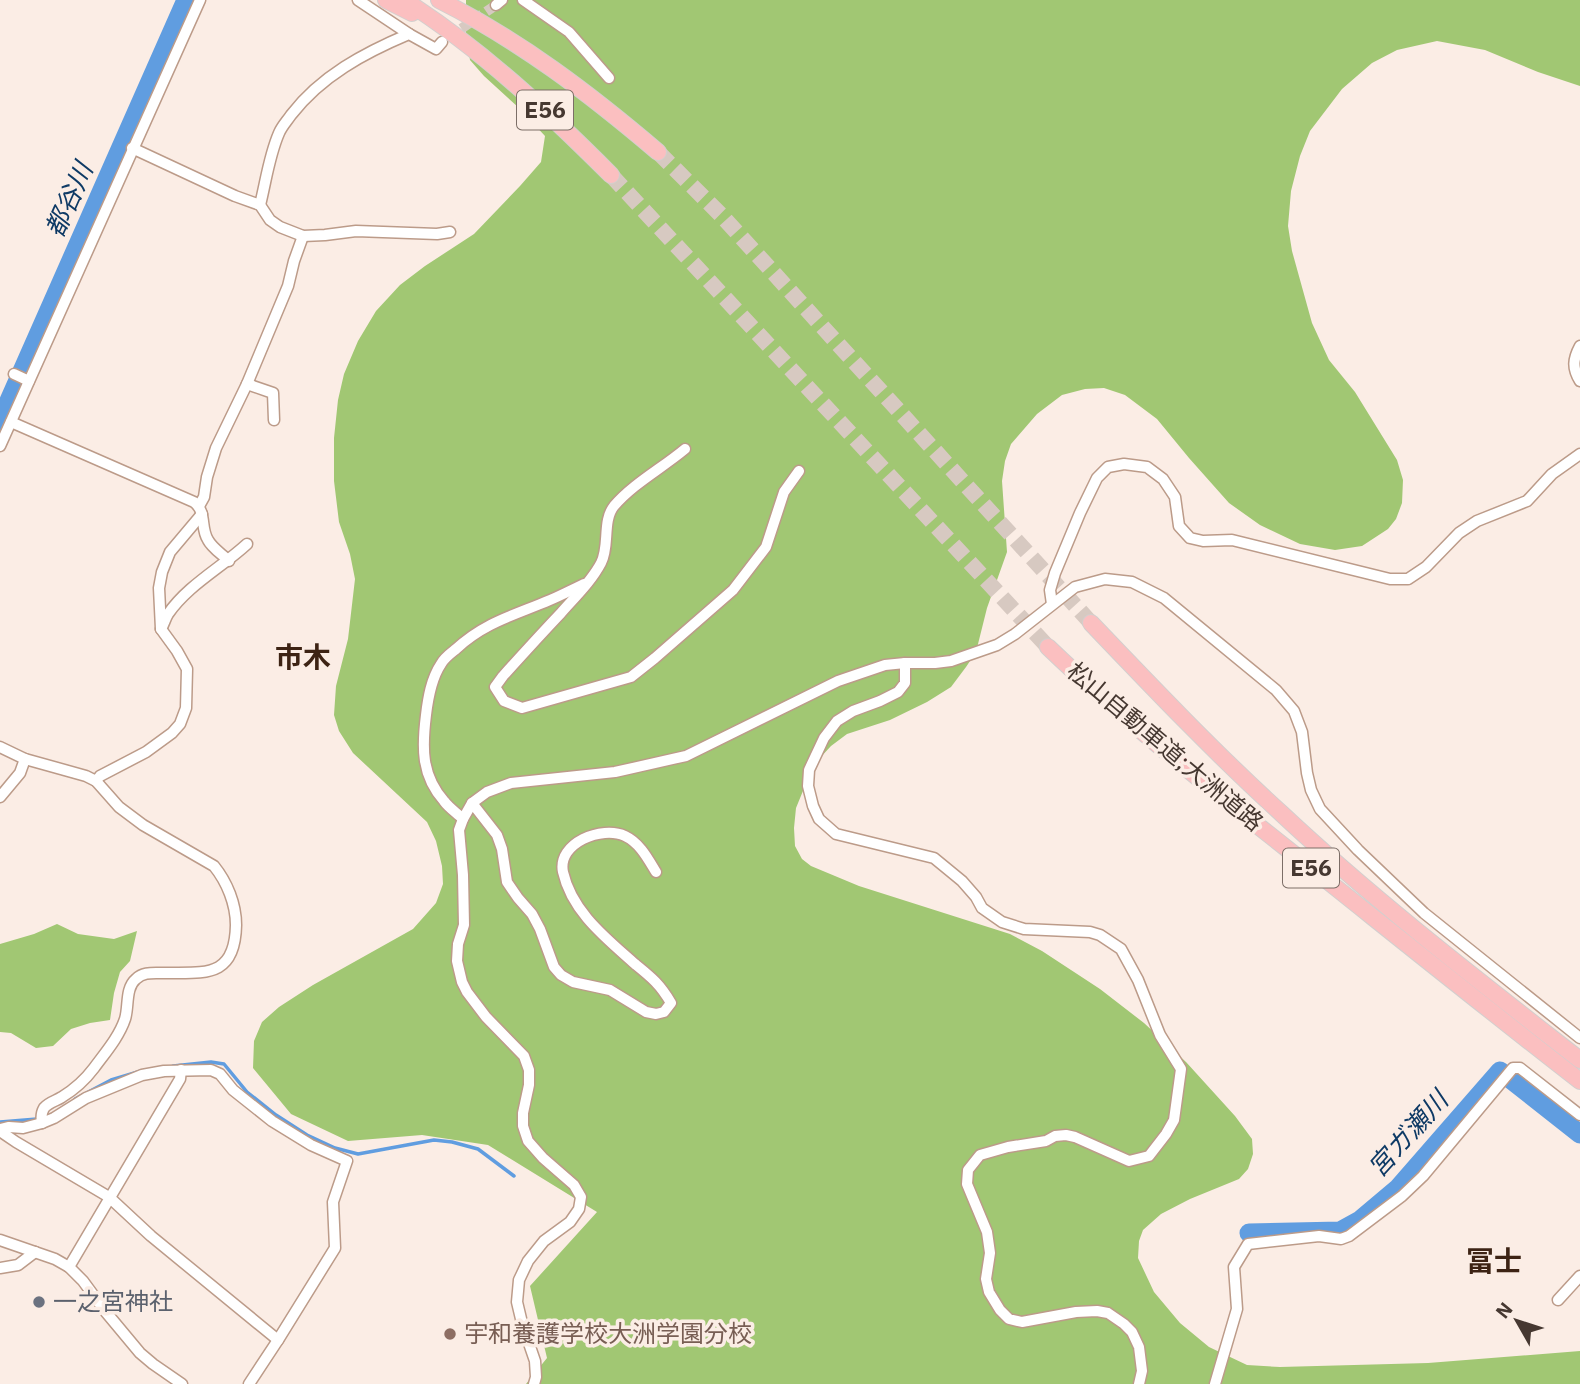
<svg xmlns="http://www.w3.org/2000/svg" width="1580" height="1384" viewBox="0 0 1580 1384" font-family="'IBM Plex Sans','Noto Sans JP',sans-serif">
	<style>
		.forest { fill: #a1c773 }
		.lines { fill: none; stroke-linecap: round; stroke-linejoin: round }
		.stream { stroke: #609de0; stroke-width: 3.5 }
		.river { stroke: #609de0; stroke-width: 19 }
		.minor-tunnel { stroke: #d7c9c1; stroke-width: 10; stroke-dasharray: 10 5; stroke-linecap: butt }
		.highway-tunnel { stroke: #d7c9c1; stroke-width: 16; stroke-dasharray: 16 8; stroke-linecap: butt }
		.minor-casing { stroke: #bc9b89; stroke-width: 13 }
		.highway-casing { stroke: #d3cfce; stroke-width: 18 }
		.minor { stroke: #fff; stroke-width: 10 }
		.highway { stroke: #fbbfc0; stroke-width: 16 }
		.worship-dot { fill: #6b7280; stroke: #fbede5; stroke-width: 2.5 }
		.education-dot { fill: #8d6e63; stroke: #fbede5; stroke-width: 2.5 }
		.labels { text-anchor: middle; stroke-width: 7; stroke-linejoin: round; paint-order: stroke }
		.shield { fill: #fbede5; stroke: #7c6e67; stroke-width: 2 }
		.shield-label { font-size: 23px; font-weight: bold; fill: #463831 }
		.street-label { font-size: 24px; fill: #463831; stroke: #fbede5 }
		.worship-label { font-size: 24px; fill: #5b616d; stroke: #fbede5; text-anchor: start }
		.education-label { font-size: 24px; fill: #785e54; stroke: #fbede5; text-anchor: start }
		.water-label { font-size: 26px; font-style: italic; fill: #0e3a65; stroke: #fbede5 }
		.quarter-label { font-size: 28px; font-weight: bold; fill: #3d2314; stroke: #fbede5 }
	</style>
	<rect width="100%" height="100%" fill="#fbede5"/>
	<!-- forest -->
	<g class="forest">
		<polygon points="466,0 1580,0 1580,86 1538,72 1485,50 1437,41 1397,50 1372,63 1342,89 1310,131 1300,156 1291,191 1288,226 1292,251 1312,323 1329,360 1355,392 1397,460 1403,480 1402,503 1396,519 1388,529 1362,546 1335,550 1300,544 1260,525 1229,503 1189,458 1157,419 1125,395 1104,388 1085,389 1062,395 1037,414 1011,444 1005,461 1002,481 1007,552 987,608 976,652 966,667 951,687 927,702 890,720 847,734 831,746 819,759 807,781 796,808 794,828 795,846 802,859 811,866 859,886 1010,934 1042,951 1100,989 1144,1023 1186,1062 1235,1116 1252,1139 1253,1154 1248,1169 1239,1179 1190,1199 1161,1214 1143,1230 1139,1241 1138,1258 1154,1292 1180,1323 1209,1347 1247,1365 1280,1367 1428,1363 1580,1351 1580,1384 526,1384 547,1358 530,1286 597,1212 488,1145 422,1135 348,1141 291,1114 253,1068 254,1041 262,1022 279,1007 313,985 413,929 436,903 443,884 442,866 436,841 427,822 353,753 339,731 334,715 336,686 348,639 355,579 350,554 339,522 334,481 334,438 338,400 344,374 358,341 376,311 400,285 425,266 474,234 520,186 541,162 545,136 518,107 484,76 470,60 466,36"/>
		<polygon points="57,924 78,934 114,939 137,931 130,961 120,972 114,993 110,1020 90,1023 71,1029 53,1046 36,1048 11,1033 0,1032 0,944 34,934"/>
	</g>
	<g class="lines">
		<!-- stream -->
		<g class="stream">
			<polyline points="173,1066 211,1062 224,1064 247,1092 276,1115 307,1135 335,1148 358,1154 434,1140 452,1142 478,1149 514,1176"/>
			<polyline points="75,1099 111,1080 141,1071"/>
			<polyline points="0,1122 37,1119"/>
		</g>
		<!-- river -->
		<g class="river">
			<polyline points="0,421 186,0"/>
			<polyline points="1249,1233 1340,1231 1360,1220 1398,1188 1500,1071 1580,1134"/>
		</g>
		<!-- minor-tunnel -->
		<polyline class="minor-tunnel" points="449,37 496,5"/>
		<!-- highway-tunnel -->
		<g class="highway-tunnel">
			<polyline points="658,152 722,216 1091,623"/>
			<polyline points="611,175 1048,647"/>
		</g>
		<!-- minor casing -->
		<g class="minor-casing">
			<g id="minor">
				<polyline points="358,0 409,34"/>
				<polyline points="523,0 569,32 609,78"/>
				<polyline points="496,5 502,0"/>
				<polyline points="132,148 235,196 260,205 270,220 280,227 303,236 325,235 356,231 437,234 450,232"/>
				<path d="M260 205C266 181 269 156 279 133 282 126 287 121 291 115 321 76 364 53 409 34L436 49 442 42"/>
				<path d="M1580 346C1573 359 1572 368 1580 381"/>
				<polyline points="14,374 29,381"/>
				<polyline points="247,384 273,393 274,420"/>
				<path d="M11 422 194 502C207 512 200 528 208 540 212 548 222 554 229 561"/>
				<polyline points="0,446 200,0"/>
				<path d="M685 449C661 469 634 483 614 506 602 521 610 546 601 563 591 582 575 597 561 613 541 634 522 655 503 676L495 687 504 701 522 708 631 677 655 658 733 590 766 547 784 492 799 471"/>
				<polyline points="199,506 204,497 207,477 216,448 247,384 288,286 294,261 303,236"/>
				<polyline points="1052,604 1050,590 1055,573 1080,513 1097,478 1108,467 1124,464 1147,467 1163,479 1175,497 1179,526 1190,538 1203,541 1232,540 1390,579 1408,579 1426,567 1459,533 1477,521 1527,501 1552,474 1580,454"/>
				<path d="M161 629C164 624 165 619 168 614 188 585 221 568 247 544"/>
				<polyline points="905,663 905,683 898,692 880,701 853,711 837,721 824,738 809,770 808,786 813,806 819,819 836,834 934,858 962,881 976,897 982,908 1002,922 1024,929 1090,932 1100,935 1121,949 1138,980 1160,1035 1181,1069 1174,1120 1166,1134 1149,1156 1129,1161 1075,1137 1066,1135 1055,1136 1046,1141 1008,1147 980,1155 968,1170 967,1184 987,1232 990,1253 986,1279 989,1292 1000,1310 1009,1319 1022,1322 1076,1312 1097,1311 1108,1313 1124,1324 1132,1332 1139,1347 1142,1371 1139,1384"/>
				<path d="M0 747 25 759 86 776 96 781 119 807 143 825 214 866C227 882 236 904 236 925 235 980 203 972 161 973 152 973 143 972 136 979 125 988 129 1007 125 1019 119 1037 105 1053 94 1068 85 1080 75 1089 62 1097 56 1101 49 1102 44 1108 41 1113 41 1117 42 1123"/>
				<polyline points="96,781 100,776 146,752 172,733 180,724 186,708 187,669 177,651 161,629 159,588 162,572 170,552 202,514"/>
				<polyline points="0,797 20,773 25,759"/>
				<path d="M472 803 497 835 502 849 507 882 518 898 532 914 540 929 554 967 561 975 573 982 610 990 646 1012 656 1014 664 1012 671 1003C660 984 651 977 635 964 606 938 572 912 563 872 557 843 602 825 625 836 640 843 648 859 656 872"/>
				<path d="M463 819C457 813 449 808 444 801 421 775 422 747 426 715 428 698 431 679 441 664 444 658 451 653 456 649 485 622 515 615 550 600 562 595 573 589 584 584"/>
				<polyline points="0,1129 9,1127 23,1128 42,1123 54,1118 86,1098 142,1075 164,1071 211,1070 220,1074 233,1090 272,1121 311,1145 347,1161 333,1202 335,1248 278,1340 249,1384"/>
				<polyline points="0,1131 16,1142 109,1197 151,1236 278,1340"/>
				<polyline points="0,1240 55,1259 69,1267 83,1281 105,1311 140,1353 153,1364 182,1384"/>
				<polyline points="69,1267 180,1079 181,1070"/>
				<polyline points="0,1268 18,1265 35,1252"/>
				<polyline points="1558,1300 1580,1276"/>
				<polyline points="534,1384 536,1377 535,1361 522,1323 517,1302 519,1280 528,1261 544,1241 570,1222 579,1209 581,1197 574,1185 543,1158 528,1141 523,1126 523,1113 529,1085 529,1070 524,1056 486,1017 467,992 462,982 457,961 458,944 464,925 463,875 459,830 463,819 472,803 487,792 511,783 615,772 686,756 838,681 885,665 905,663 935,663 951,661 997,645 1015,634 1075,587 1105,579 1132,582 1164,598 1276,690 1294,711 1302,732 1307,773 1311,790 1320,809 1358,850 1424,913 1580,1038"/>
				<polyline points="1215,1384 1237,1309 1234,1267 1248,1244 1319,1236 1341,1239 1349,1236 1402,1196 1423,1176 1513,1068 1520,1068 1580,1115"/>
			</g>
		</g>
		<!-- highway casing -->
		<g class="highway-casing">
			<g id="highway">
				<polyline points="386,0 412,13"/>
				<path d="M404 0C481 49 547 111 611 175"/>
				<path d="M439 0C519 40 590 94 658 152"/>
				<path d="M1091 623C1153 688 1215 753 1282 814 1376 902 1479 981 1580 1060"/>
				<path d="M1048 647C1127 723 1214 791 1300 859 1393 933 1486 1008 1580 1081"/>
			</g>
		</g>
		<!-- minor -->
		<use href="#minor" class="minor"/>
		<!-- highway -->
		<use href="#highway" class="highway"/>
	</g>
	<!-- markers -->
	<circle class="worship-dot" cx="39" cy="1302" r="7"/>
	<circle class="education-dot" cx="450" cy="1334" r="7"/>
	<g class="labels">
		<!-- shield labels -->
		<g class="shield">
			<rect x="517" y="90.5" width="56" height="39" rx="5"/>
			<rect x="1283" y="848.5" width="56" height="39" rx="5"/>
		</g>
		<g class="shield-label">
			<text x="545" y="118">E56</text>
			<text x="1311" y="876">E56</text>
		</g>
		<!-- street labels -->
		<g class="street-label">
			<text transform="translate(1165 747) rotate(40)" y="8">松山自動車道;大洲道路</text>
		</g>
		<!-- worship labels -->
		<g class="worship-label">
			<text x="53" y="1310">一之宮神社</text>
		</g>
		<!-- education labels -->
		<g class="education-label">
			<text x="464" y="1342">宇和養護学校大洲学園分校</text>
		</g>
		<!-- water labels -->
		<g class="water-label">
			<text transform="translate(69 200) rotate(-66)" y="9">都谷川</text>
			<text transform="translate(1408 1134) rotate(-48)" y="9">宮ガ瀬川</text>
		</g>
		<!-- quarter labels -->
		<g class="quarter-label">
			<text x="303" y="667">市木</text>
			<text x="1494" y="1271">冨士</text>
		</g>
	</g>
	<!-- north arrow -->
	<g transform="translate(1517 1321) rotate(309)" stroke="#fbede5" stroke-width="5" paint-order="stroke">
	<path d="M0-5L12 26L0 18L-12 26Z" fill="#463831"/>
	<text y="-10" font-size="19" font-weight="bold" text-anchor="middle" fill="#463831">N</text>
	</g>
</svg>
